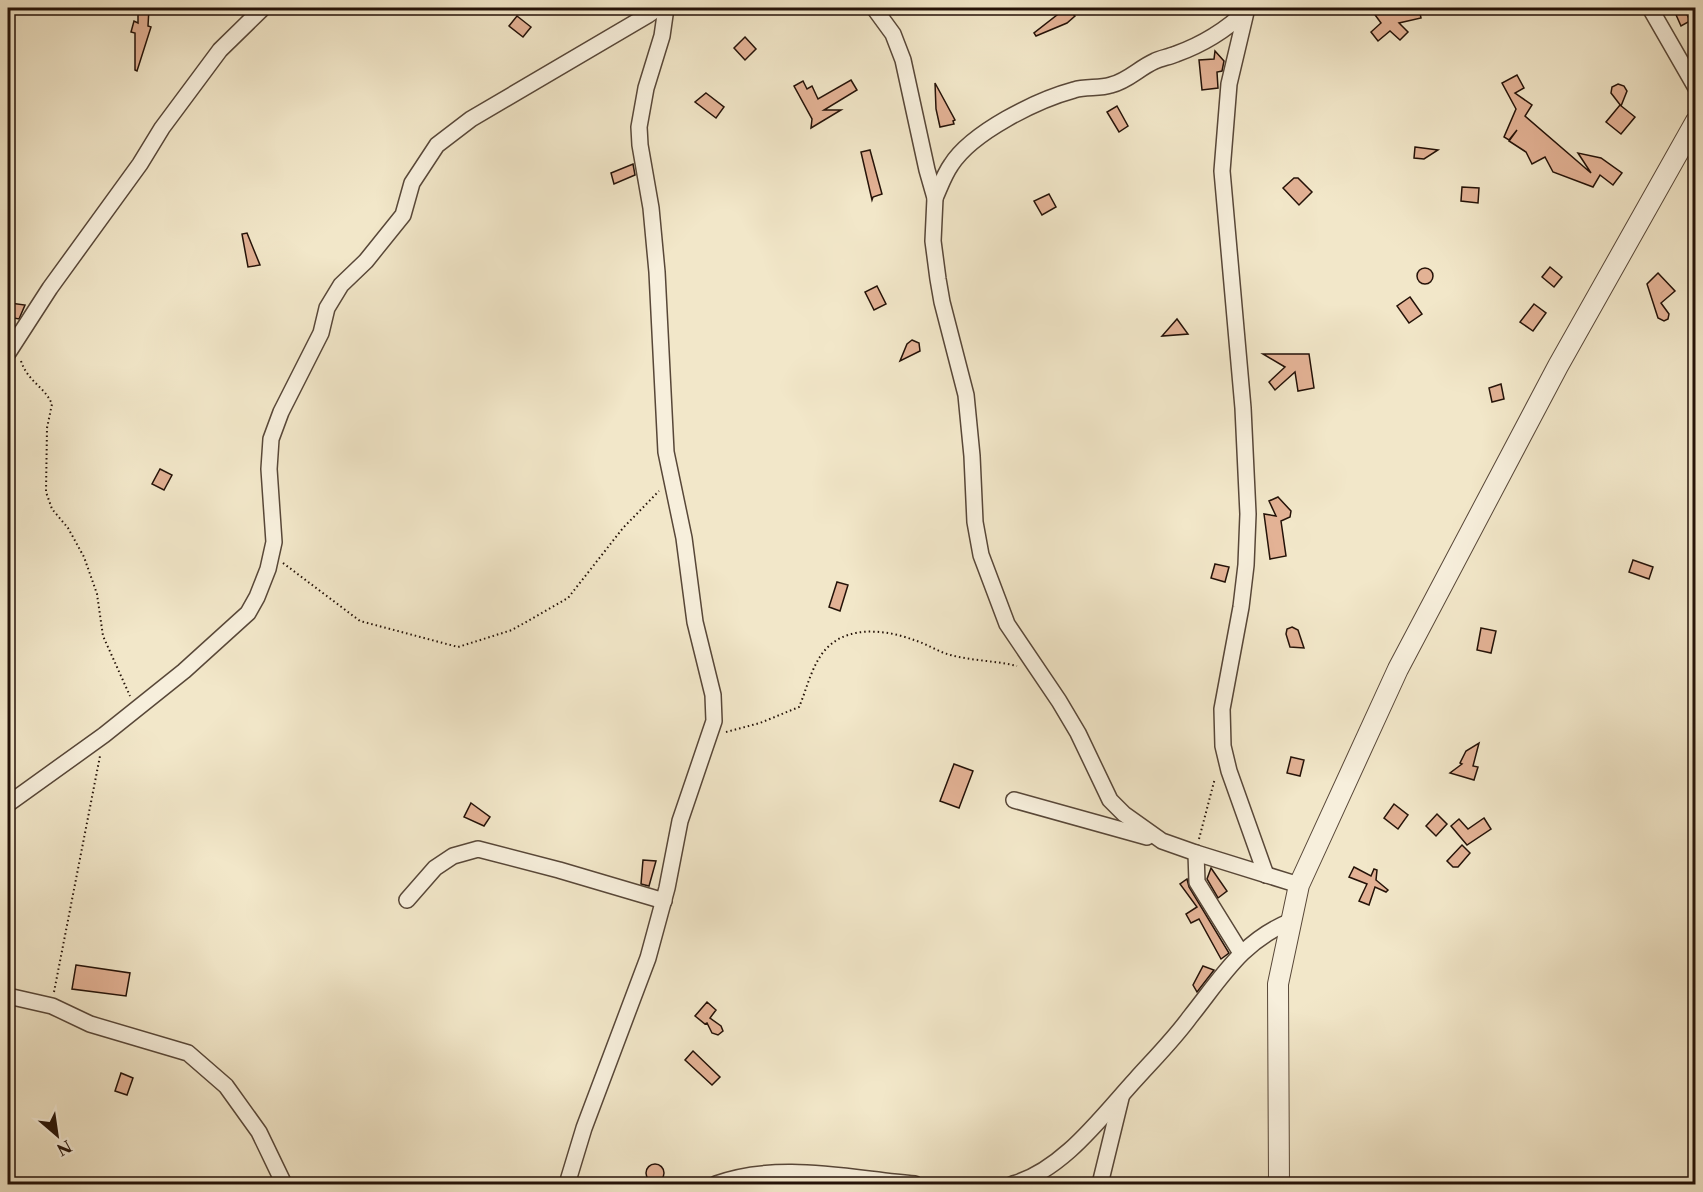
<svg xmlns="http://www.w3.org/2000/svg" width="1703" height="1192" viewBox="0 0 1703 1192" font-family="'Libre Caslon Text',serif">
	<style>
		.building { fill: #e3b295; stroke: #241208; stroke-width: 1.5 }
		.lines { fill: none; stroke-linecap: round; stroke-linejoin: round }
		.minor-casing { stroke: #584738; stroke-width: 18 }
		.tertiary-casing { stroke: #584738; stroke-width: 22 }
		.path { stroke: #241208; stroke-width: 2; stroke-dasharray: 1.5 3; stroke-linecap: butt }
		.minor { stroke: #f7efdc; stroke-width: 15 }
		.tertiary { stroke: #f7efdc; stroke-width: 20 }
	</style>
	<rect width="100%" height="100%" fill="#f2e7c9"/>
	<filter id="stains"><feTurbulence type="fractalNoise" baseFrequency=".00333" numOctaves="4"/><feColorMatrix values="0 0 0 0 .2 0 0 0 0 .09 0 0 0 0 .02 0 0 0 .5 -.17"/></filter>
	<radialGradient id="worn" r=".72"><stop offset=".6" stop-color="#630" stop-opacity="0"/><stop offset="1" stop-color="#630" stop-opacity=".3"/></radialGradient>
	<!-- building -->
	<g class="building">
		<polygon points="138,8 149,8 148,26 151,27 137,71 135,70 135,33 131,32 134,21 138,23"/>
		<polygon points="1066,8 1075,16 1067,23 1036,36 1034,33"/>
		<polygon points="1370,8 1387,8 1390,12 1419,8 1421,18 1399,23 1408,32 1400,40 1390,31 1378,41 1371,32 1381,23"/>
		<polygon points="1673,8 1684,8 1690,21 1681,26"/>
		<polygon points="517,16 531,27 523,37 509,26"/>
		<polygon points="745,37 756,49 745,60 734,48"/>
		<polygon points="1215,51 1224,61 1222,71 1217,72 1218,88 1202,90 1199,60 1214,59"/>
		<polygon points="1517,75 1524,88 1515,93 1532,105 1525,116 1591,173 1578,153 1601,158 1622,173 1613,185 1600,175 1593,187 1553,172 1545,157 1532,164 1526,152 1509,141 1517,130 1509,140 1504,137 1516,109 1502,83"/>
		<polygon points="851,80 857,90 824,110 841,110 811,128 812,119 794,86 803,81 807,89 812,86 818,99"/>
		<polygon points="935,83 955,120 953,121 954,124 940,127 936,109"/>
		<polygon points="1618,84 1624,86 1627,91 1621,106 1611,93 1612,87"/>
		<polygon points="706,93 724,107 716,118 695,102"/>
		<polygon points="1620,105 1635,117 1621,134 1606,122"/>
		<polygon points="1117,106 1128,126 1119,132 1107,112"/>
		<polygon points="1415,147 1438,150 1424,159 1414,158"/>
		<polygon points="870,150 882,194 873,197 872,200 861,152"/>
		<polygon points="633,164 635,175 614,184 611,173"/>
		<polygon points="1294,178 1298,178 1312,192 1299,205 1283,188"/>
		<polygon points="1462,187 1479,188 1478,203 1461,201"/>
		<polygon points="1049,194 1056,207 1042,215 1034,201"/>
		<polygon points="247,233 260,265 248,267 242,234"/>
		<polygon points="1550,267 1562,277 1554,287 1542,277"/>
		<circle cx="1425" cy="276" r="8"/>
		<polygon points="1658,273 1675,291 1661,303 1669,314 1668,319 1664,321 1658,318 1647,284"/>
		<polygon points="877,286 886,304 874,310 865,292"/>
		<polygon points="1410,297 1422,314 1409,323 1397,306"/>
		<polygon points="10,303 25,305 19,319 8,317"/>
		<polygon points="1534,304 1546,313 1533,331 1520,322"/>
		<polygon points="1177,319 1188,334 1162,336"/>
		<polygon points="912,340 919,343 920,351 900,361 907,344"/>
		<polygon points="1263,354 1309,354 1314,388 1298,391 1295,372 1275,390 1269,382 1285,367"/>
		<polygon points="1501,384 1504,399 1492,402 1489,388"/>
		<polygon points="160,469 172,475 164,490 152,484"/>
		<polygon points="1278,497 1291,511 1290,517 1281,521 1286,556 1270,559 1264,514 1276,516 1269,501"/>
		<polygon points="1633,560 1653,567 1649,579 1629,572"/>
		<polygon points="1215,564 1229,567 1225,582 1211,578"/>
		<polygon points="837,582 848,585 840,611 829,607"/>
		<polygon points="1292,627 1298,630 1304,648 1290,647 1286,634 1287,629"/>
		<polygon points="1481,628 1496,631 1491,653 1477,650"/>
		<polygon points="1479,743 1473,766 1478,767 1474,780 1450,773 1462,764 1460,763 1466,751"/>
		<polygon points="1291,757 1304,760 1300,776 1287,773"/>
		<polygon points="954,764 973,771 959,808 940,801"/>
		<polygon points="471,803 490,817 484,826 464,817"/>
		<polygon points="1394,804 1408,815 1398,829 1384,818"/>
		<polygon points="1437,814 1447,824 1436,836 1426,826"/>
		<polygon points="1484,818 1491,829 1467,845 1451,826 1459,819 1468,829"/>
		<polygon points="1462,845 1470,853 1458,867 1453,867 1447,861"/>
		<polygon points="643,860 656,861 649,886 641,884"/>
		<polygon points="1354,867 1371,876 1374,869 1377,870 1376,880 1388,890 1386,892 1375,887 1369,905 1359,901 1367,884 1349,877"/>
		<polygon points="1211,868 1227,891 1218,898 1207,879"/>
		<polygon points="1187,879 1189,887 1229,953 1221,959 1199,919 1191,923 1186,914 1197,907 1180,884"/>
		<polygon points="76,965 130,973 126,996 72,989"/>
		<polygon points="1203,966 1214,970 1197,992 1193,985"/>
		<polygon points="707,1002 716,1010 710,1018 721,1026 723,1031 718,1035 712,1033 707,1023 705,1024 695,1016"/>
		<polygon points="693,1051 720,1077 712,1085 685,1060"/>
		<polygon points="121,1073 133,1078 127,1095 115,1091"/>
		<circle cx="655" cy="1173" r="9"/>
	</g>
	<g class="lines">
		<!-- minor casing -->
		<g class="minor-casing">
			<g id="minor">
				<polyline points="874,8 893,34 903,60 927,170 935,198 933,241 938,279 942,302 966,395 972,456 975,522 981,555 1007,624 1059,701 1078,733 1110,800 1124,814 1162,841 1196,853 1299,885"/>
				<polyline points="1247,8 1229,84 1222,171 1243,408 1248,514 1246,565 1241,607 1222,709 1223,746 1229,771 1266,875"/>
				<polyline points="1650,8 1696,88"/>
				<path d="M935 198C940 187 944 175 951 165 972 132 1037 100 1074 90 1086 86 1099 89 1111 85 1128 81 1139 68 1155 61 1161 58 1169 57 1176 54 1201 45 1227 29 1246 11"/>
				<polyline points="8,353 50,288 140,164 162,128 220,50 263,8"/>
				<polyline points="1014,800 1147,837"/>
				<polyline points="8,804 104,735 184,671 248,613 257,597 268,569 274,542 269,469 271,439 281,412 321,333 327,308 341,285 366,261 403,215 412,183 437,145 471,119 648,15 658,8"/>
				<polyline points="1196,853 1197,882 1241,953"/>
				<polyline points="407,900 435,868 453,856 478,849 559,870 664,901"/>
				<polyline points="8,996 52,1006 90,1024 188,1053 226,1086 259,1132 284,1184"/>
				<polyline points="567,1184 584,1128 648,958 667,888 680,821 714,721 713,695 695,622 684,538 666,452 657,272 651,208 640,145 639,127 646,88 662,36 666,8"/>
				<path d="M716 1184C778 1161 852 1179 915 1184"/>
				<path d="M1013 1184C1063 1170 1102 1116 1136 1079 1154 1059 1174 1039 1190 1017 1222 977 1242 941 1291 921"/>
				<polyline points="1100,1184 1121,1098"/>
			</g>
		</g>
		<!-- tertiary casing -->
		<g class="tertiary-casing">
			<polyline id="tertiary" points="1279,1184 1278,984 1299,885 1398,669 1558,366 1696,121"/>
		</g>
		<!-- path -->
		<g class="path">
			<path d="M21 361C28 382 44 386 52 404L47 428 46 492 52 509 68 528 84 557 97 594 103 636 130 696"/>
			<polyline points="283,563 360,621 458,647 512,630 568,598 623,528 659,491"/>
			<path d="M726 732 760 723 799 707C807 689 812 663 827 648 849 625 887 630 914 640 924 643 934 649 944 653 967 661 993 660 1017 666"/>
			<polyline points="1199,839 1215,778"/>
			<polyline points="54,992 100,756"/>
		</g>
		<!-- minor -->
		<use href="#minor" class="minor"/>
		<!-- tertiary -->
		<use href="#tertiary" class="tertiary"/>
	</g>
	<!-- margin -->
	<rect width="1703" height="1192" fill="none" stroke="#f2e7c9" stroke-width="30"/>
	<rect x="9" y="9" width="1685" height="1174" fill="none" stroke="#241208" stroke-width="3"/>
	<rect x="15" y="15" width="1673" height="1162" fill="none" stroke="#241208" stroke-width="1.5"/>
	<!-- north arrow -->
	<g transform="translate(57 1135) rotate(151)" stroke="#f7efdc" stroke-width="4.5" paint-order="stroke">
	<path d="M0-4.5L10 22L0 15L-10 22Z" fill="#241208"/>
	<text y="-9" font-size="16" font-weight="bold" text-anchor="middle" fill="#241208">N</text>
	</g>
	<rect width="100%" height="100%" filter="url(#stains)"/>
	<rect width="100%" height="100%" fill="url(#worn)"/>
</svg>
